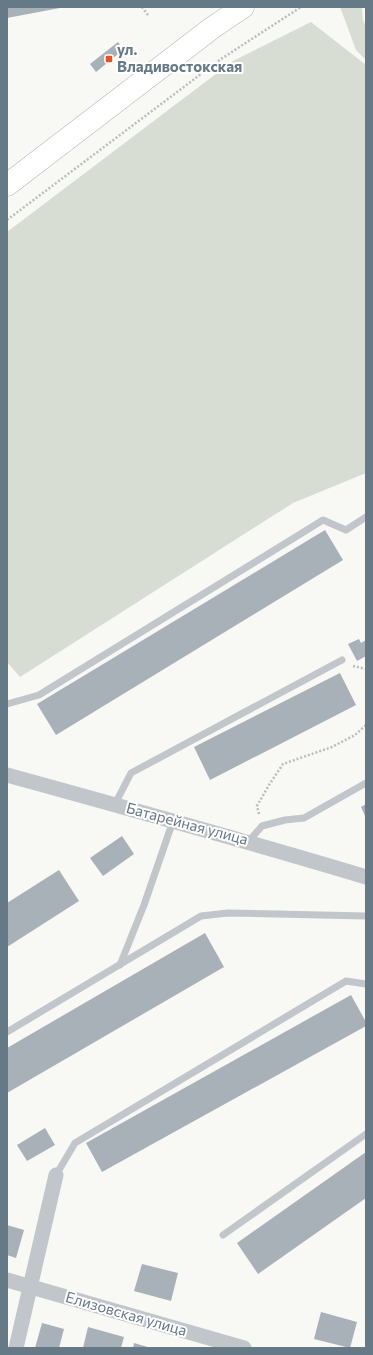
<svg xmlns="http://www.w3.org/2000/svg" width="373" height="1355" viewBox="0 0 373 1355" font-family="Commissioner,sans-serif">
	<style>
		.green { fill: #d8ddd4 }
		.building { fill: #a8b1b7 }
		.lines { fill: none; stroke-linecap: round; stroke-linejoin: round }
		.primary-casing { stroke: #b4babe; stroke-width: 23 }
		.path { stroke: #b9bdc0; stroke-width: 2.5; stroke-dasharray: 2 2; stroke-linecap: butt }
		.lane { stroke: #c1c6ca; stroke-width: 7 }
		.street { stroke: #c1c6ca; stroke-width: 15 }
		.primary { stroke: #fff; stroke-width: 22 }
		.poi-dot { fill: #eb4e23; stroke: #fff; stroke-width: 1.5 }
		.labels { text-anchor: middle; stroke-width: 4; stroke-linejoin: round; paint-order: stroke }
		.poi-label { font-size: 15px; font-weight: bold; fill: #667987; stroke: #fff; text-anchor: start }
		.street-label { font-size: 15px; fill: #667987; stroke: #fff }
	</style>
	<rect width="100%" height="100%" fill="#f8f8f5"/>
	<!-- green -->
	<g class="green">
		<polygon points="340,7 362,7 363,20 366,28 366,60 356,50"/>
		<polygon points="311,22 366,65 366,473 293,503 20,677 7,662 7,232 233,61"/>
	</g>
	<!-- building -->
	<g class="building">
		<polygon points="7,7 60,7 60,8 7,18"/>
		<polygon points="118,42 123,50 96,72 90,64"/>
		<polygon points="325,530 343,560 56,735 37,704"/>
		<polygon points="359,639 361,643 366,640 366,656 357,661 348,644"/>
		<polygon points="340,673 356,705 210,780 194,747"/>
		<polygon points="366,804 366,818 361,807"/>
		<polygon points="122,836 134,854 103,876 90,858"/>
		<polygon points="59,870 79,901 7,947 7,903"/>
		<polygon points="205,933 224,967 7,1093 7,1048"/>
		<polygon points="351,995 366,1022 366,1026 102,1172 86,1143"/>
		<polygon points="45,1128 55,1145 27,1161 17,1145"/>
		<polygon points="366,1152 366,1198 258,1274 237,1243"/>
		<polygon points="7,1225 24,1230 16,1258 7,1255"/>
		<polygon points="142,1264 178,1273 171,1301 134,1291"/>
		<polygon points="321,1312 357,1322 350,1348 314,1339"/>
		<polygon points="42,1323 64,1329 59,1348 35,1348"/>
		<polygon points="88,1327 124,1337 121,1348 83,1348"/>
		<polygon points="134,1343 151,1348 133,1348"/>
	</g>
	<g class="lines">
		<!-- primary casing -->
		<g class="primary-casing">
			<polyline id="primary" points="7,185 212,28 243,7"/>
		</g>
		<!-- path -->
		<g class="path">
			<polyline points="142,7 148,15"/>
			<polyline points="7,220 221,59 301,7"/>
			<polyline points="353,666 366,669"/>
			<polyline points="259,814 257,806 269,785 283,764 332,747 355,735 366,725"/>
		</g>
		<!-- lane -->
		<g class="lane">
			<polyline points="7,704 39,695 323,520 346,530 366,517"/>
			<polyline points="115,804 131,773 342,660"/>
			<polyline points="249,841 262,826 285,820 304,818 366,783"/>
			<polyline points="120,965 144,905 173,821"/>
			<polyline points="7,1032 201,916 228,913 366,916"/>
			<polyline points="56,1175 75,1143 346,981 366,984"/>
			<polyline points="223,1235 366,1134"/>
		</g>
		<!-- street -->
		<g class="street">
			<path d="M7 775C127 808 247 841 366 877"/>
			<polyline points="7,1280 244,1348"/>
			<polyline points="16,1348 56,1175"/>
		</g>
		<!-- primary -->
		<use href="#primary" class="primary"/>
	</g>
	<!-- markers -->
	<rect class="poi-dot" x="105" y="55" width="8" height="8" rx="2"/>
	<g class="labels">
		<!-- poi labels -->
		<g class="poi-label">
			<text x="117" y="55">ул.<tspan x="117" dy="17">Владивостокская</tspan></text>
		</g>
		<!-- street labels -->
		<g class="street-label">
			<text transform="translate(187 824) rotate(15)" y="5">Батарейная улица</text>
			<text transform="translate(126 1314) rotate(16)" y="5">Елизовская улица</text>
		</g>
	</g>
	<!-- border -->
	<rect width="373" height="1355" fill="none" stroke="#667987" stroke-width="16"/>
</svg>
